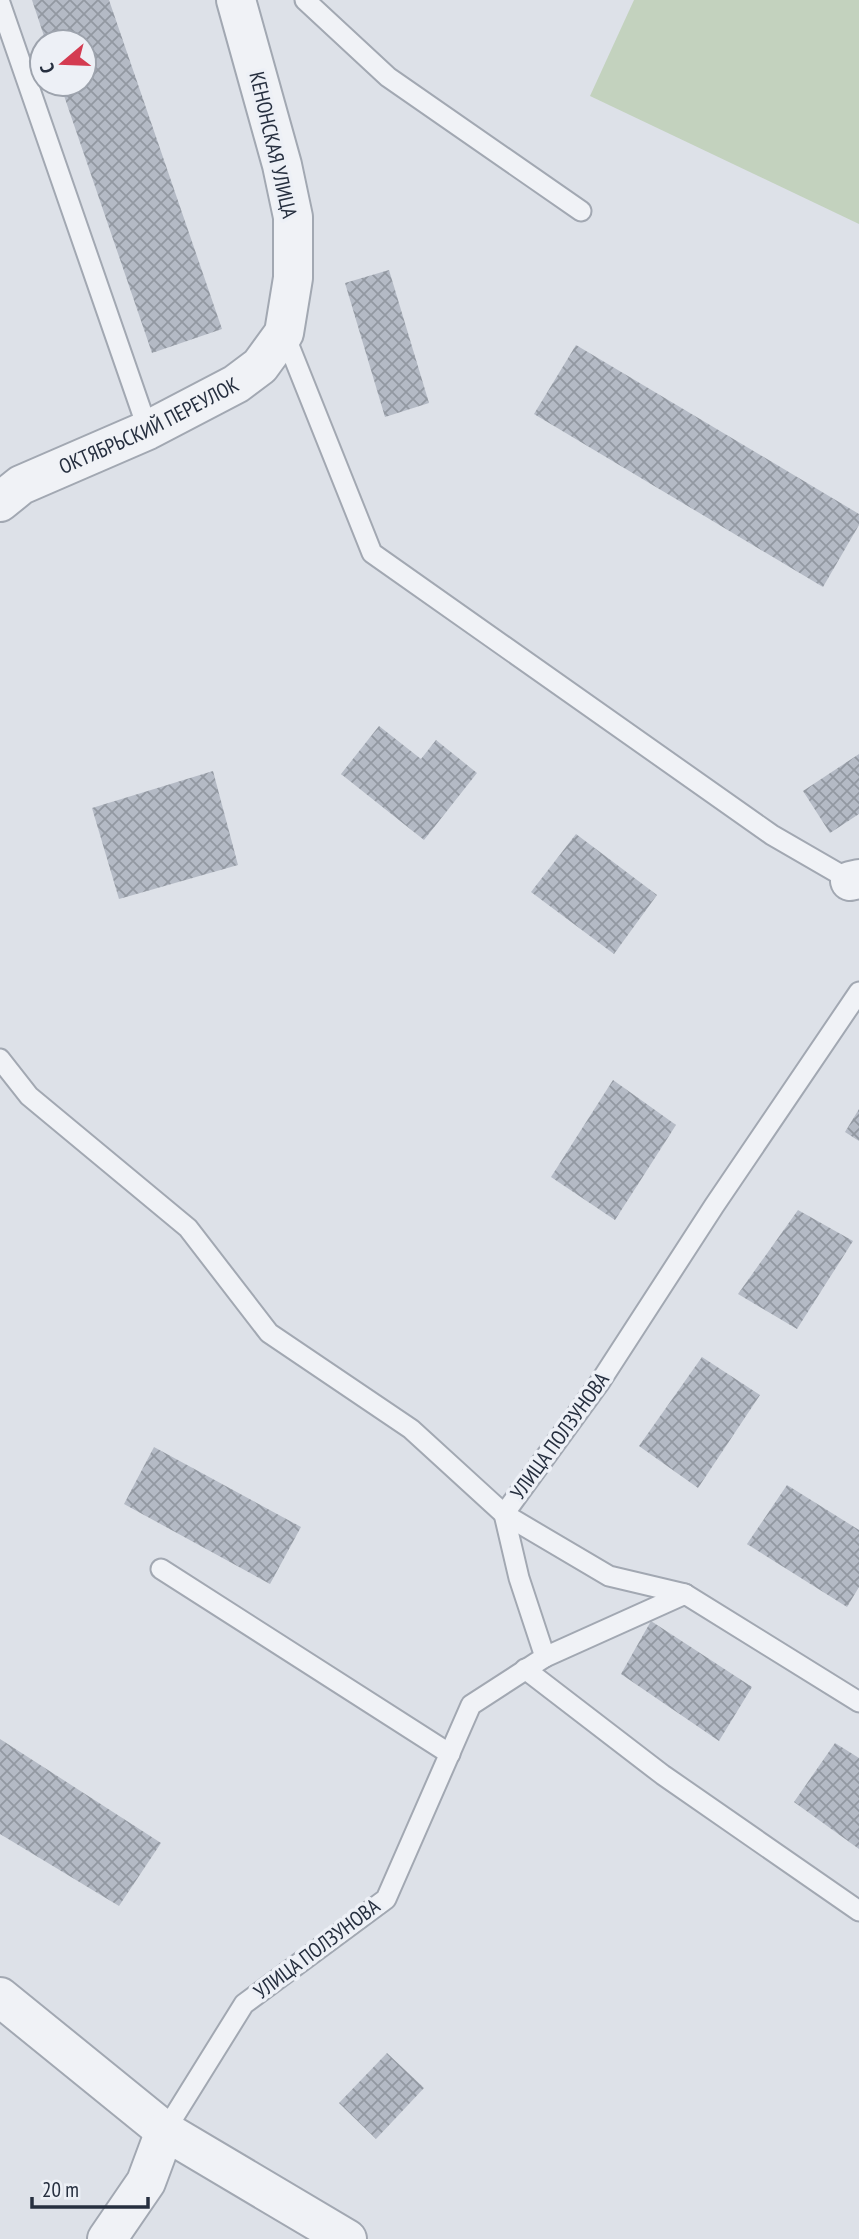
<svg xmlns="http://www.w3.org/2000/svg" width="859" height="2239" viewBox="0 0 859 2239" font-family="'PT Sans Narrow',sans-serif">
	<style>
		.garden { fill: #c3d2be }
		.building { fill: url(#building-cross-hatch) }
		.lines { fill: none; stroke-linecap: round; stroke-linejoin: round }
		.lane-casing { stroke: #a2a8b2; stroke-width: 23 }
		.street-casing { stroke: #a2a8b2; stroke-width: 42 }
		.lane { stroke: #f0f2f6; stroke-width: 19 }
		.street { stroke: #f0f2f6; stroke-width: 38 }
		.labels { text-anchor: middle; stroke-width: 7; stroke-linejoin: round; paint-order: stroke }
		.street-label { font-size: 21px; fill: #262f3f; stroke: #edf0f6 }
	</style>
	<defs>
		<pattern id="building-cross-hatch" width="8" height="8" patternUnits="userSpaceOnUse" patternTransform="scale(1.75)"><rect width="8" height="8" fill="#b4bac5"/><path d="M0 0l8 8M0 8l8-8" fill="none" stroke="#9298a1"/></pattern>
	</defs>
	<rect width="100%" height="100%" fill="#dde1e8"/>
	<!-- garden -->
	<polygon class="garden" points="634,0 859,0 859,224 590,96"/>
	<!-- building -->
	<g class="building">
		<polygon points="32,0 109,0 222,329 152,353 60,84 84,84 84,42 46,42"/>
		<polygon points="389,270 429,403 385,417 345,283"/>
		<polygon points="576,345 859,514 859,525 823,587 534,414"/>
		<polygon points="379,726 421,759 436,740 477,773 424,840 341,774"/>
		<polygon points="859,754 859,814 830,833 803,791"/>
		<polygon points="213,771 238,865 119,899 92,808"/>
		<polygon points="576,834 657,895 614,954 531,892"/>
		<polygon points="613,1080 676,1125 615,1220 551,1177"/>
		<polygon points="859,1109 859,1141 845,1132"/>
		<polygon points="798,1210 853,1241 797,1329 738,1294"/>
		<polygon points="702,1357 760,1395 698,1488 639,1446"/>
		<polygon points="154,1447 301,1527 270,1584 124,1504"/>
		<polygon points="787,1485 859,1530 859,1587 847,1607 747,1544"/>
		<polygon points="651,1621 752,1687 719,1741 621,1674"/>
		<polygon points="0,1739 161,1843 119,1906 0,1834"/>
		<polygon points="835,1743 859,1758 859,1849 794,1802"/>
		<polygon points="387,2053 424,2088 376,2139 339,2103"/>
	</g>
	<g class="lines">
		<!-- lane casing -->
		<g class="lane-casing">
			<g id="lane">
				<polyline points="305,0 388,77 581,211"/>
				<polyline points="0,3 148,430"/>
				<polyline points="284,333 372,553 772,835 855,883"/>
				<polyline points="0,1059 29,1096 188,1228 269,1333 411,1429 504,1514 609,1576 685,1594"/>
				<polyline points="161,1569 450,1754"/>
				<polyline points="545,1657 685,1594 859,1702"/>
				<polyline points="525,1669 663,1775 859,1911"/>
				<polyline points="165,2131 244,2004 386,1899 471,1705 545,1657 519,1578 504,1514 600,1382 714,1206 859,992"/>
			</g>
		</g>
		<!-- street casing -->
		<g class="street-casing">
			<g id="street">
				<path id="s1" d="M0 502 21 485 148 430 236 384 260 366 284 333 293 278V217L282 165 236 0"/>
				<polyline points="850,881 859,879"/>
				<polyline points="0,1997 165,2131"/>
				<polyline points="107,2239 146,2182 165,2131 347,2239"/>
			</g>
		</g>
		<!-- lane -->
		<use href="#lane" class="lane"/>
		<!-- street -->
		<use href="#street" class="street"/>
	</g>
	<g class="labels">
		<!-- street labels -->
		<g class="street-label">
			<text transform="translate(273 145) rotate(77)" y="7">КЕНОНСКАЯ УЛИЦА</text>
			<text dy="7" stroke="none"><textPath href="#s1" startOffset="168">ОКТЯБРЬСКИЙ ПЕРЕУЛОК</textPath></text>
			<text transform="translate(560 1436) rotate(-54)" y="7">УЛИЦА ПОЛЗУНОВА</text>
			<text transform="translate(317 1949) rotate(-37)" y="7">УЛИЦА ПОЛЗУНОВА</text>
		</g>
	</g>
	<!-- north arrow -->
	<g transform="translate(63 63) rotate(251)"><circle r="33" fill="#edf0f6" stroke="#9da3ad" stroke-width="2"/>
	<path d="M0-5L12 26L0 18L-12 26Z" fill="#d43b51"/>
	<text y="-10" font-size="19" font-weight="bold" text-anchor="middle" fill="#262f3f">С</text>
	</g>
	<!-- scale -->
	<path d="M32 2197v10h116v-10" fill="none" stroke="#262f3f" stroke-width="3.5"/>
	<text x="42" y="2197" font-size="21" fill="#262f3f" stroke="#edf0f6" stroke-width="5" paint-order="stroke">20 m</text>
</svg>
